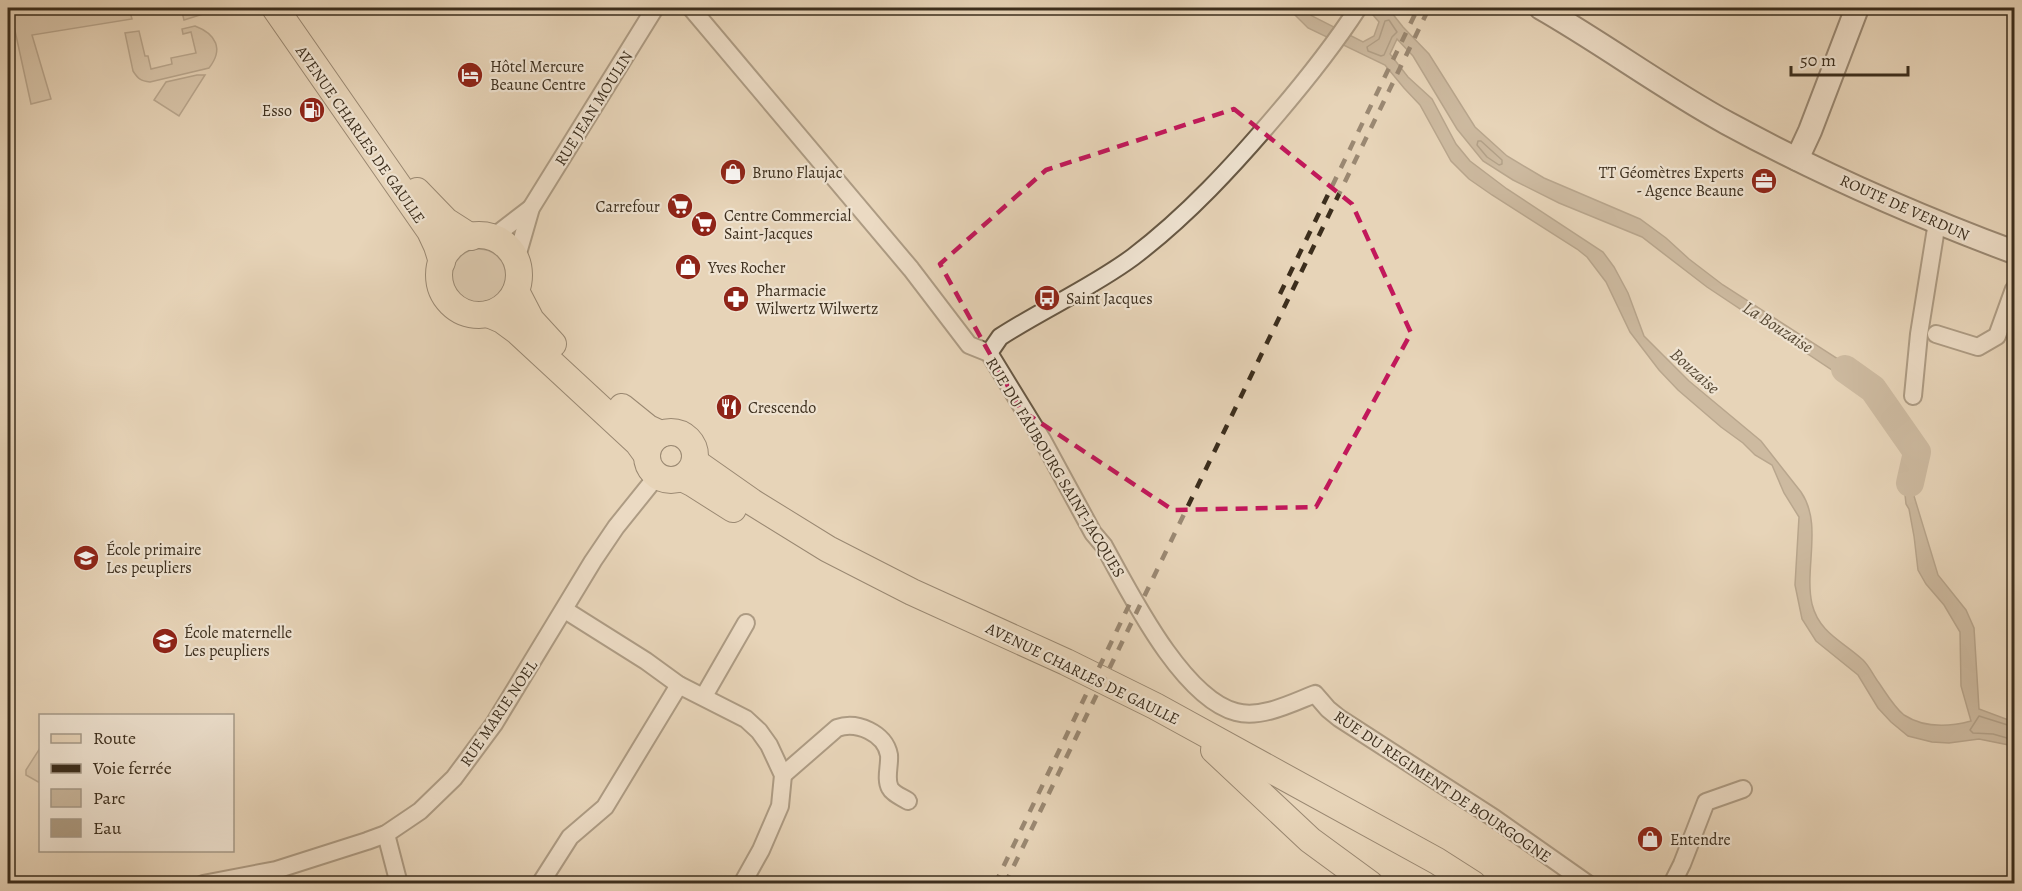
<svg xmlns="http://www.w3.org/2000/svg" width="2022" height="891" viewBox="0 0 2022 891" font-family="Alegreya,serif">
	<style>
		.green { fill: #cab89e; stroke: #83735e; stroke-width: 1.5 }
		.water { fill: #ad9c83; stroke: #80705a; stroke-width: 1.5 }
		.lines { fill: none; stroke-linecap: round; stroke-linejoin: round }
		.shore { stroke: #746550; stroke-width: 1.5 }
		.river { stroke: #ad9c83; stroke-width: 28 }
		.street-casing { stroke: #675844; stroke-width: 20 }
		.secondary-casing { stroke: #3c2e1d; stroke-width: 26 }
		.primary-casing { stroke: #3c2e1d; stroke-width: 28 }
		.street { stroke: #efe3d1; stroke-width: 16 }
		.secondary { stroke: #efe3d1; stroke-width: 22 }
		.primary { stroke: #e7d4b8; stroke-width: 26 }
		.rail { stroke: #3c2e1d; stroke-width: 4.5; stroke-dasharray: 10 10; stroke-linecap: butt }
		.marked { fill: none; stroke: #c2185b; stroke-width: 4.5; stroke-dasharray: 12 8; stroke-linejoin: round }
		.labels { text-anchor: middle; stroke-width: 4.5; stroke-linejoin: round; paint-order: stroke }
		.poi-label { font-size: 16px; fill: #3c2e1d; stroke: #efe3d1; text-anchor: start }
		.street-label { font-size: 16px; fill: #3c2e1d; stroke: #efe3d1 }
		.water-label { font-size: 18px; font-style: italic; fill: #584a36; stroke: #efe3d1 }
	</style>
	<rect width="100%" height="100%" fill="#e7d4b8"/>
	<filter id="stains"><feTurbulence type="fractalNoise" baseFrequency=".00333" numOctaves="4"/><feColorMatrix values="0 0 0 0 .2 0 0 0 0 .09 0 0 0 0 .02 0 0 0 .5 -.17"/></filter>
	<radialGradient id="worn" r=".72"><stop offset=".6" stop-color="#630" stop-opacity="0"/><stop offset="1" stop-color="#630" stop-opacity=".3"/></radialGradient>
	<!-- green -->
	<g class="green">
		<polygon points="10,8 129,8 132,19 32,35 51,99 31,104"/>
		<polygon points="181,8 214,8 216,10 184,20"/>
		<path d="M195 26C216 34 224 49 209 68L150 82C141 81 138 79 133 71L125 33 139 31 145 56H148L151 69 172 64 171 58 196 53 191 32 183 34 182 29Z"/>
		<polygon points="197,75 205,75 179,116 154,100 166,82"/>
		<circle cx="479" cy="276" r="27"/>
		<polygon points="40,748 40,783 26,775 26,770"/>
	</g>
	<!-- water -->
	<path class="water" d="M1296 8H1303L1312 16 1363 42 1374 36 1379 22 1367 8H1388L1403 27 1429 54 1475 127 1507 156 1544 178 1640 219 1666 238 1689 259 1723 285 1866 377 1877 389 1871 396 1707 287 1642 237 1559 203 1513 180 1483 161 1457 129 1413 56 1397 39 1390 54 1408 77 1432 99 1456 144 1470 161 1507 189 1603 252 1614 267 1628 293 1644 336 1689 381 1761 441 1801 492C1823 524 1804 568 1812 604 1819 633 1844 642 1863 660 1870 667 1873 675 1879 683 1886 693 1894 707 1904 715 1924 728 1949 727 1971 721L1961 686 1960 632 1944 605 1926 584 1918 570 1914 536 1909 509 1906 504 1904 485 1912 454 1911 446 1917 440 1920 455 1915 477 1914 496 1938 575 1966 610 1974 628 1979 709 2014 722V746L1979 739 1949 743 1932 742 1908 736 1891 722 1878 708 1858 675 1816 641 1802 619 1795 585 1799 517 1784 493 1772 465 1755 455 1743 443 1721 427 1678 390 1659 370 1630 332 1606 282 1587 257 1577 249 1492 195 1469 179 1451 161 1420 105 1404 88 1385 65 1308 28 1292 12Z"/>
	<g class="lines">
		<!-- shore -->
		<g class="shore">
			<polygon points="1389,20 1397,32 1392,37 1384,55 1381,56 1368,51 1367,47 1379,39 1385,21"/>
			<polygon points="1478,141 1481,141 1502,160 1502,164 1499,165 1487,157 1477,145"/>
			<polyline points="2014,727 1979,716 1970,730 1973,733 1993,734 2014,740"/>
		</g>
		<!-- river -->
		<polyline class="river" points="1845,369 1873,389 1917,452 1910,483"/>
		<!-- street casing -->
		<g class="street-casing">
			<g id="street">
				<path d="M691 8 911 269 969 345 989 353 1043 441 1093 533 1104 546C1130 593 1182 698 1236 712 1261 719 1292 703 1315 694L1328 709 1339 718 1494 818 1588 884"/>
				<polyline points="492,238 531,208"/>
				<polyline points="516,260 531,208 655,8"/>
				<polyline points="1936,334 1978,347 1997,336 2014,289"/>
				<path d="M989 353 1000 337C1043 309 1091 288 1133 257 1187 216 1234 165 1278 113 1307 79 1334 45 1358 8"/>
				<polyline points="1913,396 1919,334 1937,222"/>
				<polyline points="565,610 646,661 679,685 746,719 759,731 769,745 783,775 780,806 761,850 742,884"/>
				<polyline points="704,696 746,623"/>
				<path d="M783 775 837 728C857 721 885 733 889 755 890 765 885 779 890 788 893 794 902 797 908 801"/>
				<polyline points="386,834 399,884"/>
				<polyline points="203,884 276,870 367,841 386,834 420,811 454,778 494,724 593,561 616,527 657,476"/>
				<polyline points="540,884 570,837 605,807 679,685"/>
				<polyline points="1672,884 1682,864 1706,802 1743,789"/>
			</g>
		</g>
		<!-- secondary casing -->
		<g class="secondary-casing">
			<g id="secondary">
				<path d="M1541 8C1604 44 1663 88 1727 123 1819 173 1917 216 2014 252"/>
				<polyline points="1797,159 1810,131 1857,8"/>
			</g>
		</g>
		<!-- primary casing -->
		<g class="primary-casing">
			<g id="primary">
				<polyline points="275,8 430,231 437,246 442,262"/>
				<polyline points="417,191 446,221 471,237"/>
				<circle cx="479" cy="275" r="40"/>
				<polyline points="516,291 531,320 553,344"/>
				<polyline points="488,314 502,320 517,331 638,443 646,454"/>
				<polyline points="622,407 648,428 661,434"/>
				<circle cx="671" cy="456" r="24"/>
				<polyline points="695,462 752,502 828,549 912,592 1066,662 1155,706 1437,861 1473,884"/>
				<polyline points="682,478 692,483 733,509"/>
				<polyline points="1214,750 1310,840 1370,884"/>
			</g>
		</g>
		<!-- street -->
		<use href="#street" class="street"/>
		<!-- secondary -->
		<use href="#secondary" class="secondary"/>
		<!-- primary -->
		<use href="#primary" class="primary"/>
		<!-- rail -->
		<g class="rail">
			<polyline points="1280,294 1418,8"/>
			<polyline points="995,884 1132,599"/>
			<polyline points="1005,884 1429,8"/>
		</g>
	</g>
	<!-- marked area -->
	<path d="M0 0H2022V891H0ZM1234 109 1352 204 1411 333 1316 507 1173 510 1021 410 940 264 1046 170Z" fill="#e7d4b8" fill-opacity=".55" fill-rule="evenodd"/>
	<path class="marked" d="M1234 109 1352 204 1411 333 1316 507 1173 510 1021 410 940 264 1046 170Z"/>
	<!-- icons -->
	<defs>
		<g id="hotel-disc" transform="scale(1.35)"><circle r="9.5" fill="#8f2418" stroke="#efe3d1"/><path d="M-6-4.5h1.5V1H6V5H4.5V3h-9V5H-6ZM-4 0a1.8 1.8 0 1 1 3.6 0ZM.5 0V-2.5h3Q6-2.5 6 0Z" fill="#fff"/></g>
		<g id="fuel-disc" transform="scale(1.35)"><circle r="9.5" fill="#8f2418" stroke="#efe3d1"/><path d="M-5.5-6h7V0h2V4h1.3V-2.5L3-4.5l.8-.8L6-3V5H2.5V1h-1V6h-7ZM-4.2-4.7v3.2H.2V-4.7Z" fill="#fff"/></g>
		<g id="shop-disc" transform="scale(1.35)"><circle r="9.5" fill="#8f2418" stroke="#efe3d1"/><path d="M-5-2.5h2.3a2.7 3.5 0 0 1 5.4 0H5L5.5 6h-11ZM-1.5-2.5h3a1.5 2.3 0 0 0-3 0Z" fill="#fff"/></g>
		<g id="office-disc" transform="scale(1.35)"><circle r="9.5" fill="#8f2418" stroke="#efe3d1"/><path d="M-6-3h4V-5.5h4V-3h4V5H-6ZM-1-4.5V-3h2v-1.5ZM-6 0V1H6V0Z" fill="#fff"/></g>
		<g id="supermarket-disc" transform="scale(1.35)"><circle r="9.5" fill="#8f2418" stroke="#efe3d1"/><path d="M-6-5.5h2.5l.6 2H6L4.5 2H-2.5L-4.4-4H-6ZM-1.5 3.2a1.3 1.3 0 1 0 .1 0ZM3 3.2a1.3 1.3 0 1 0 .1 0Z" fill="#fff"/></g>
		<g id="bus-disc" transform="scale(1.35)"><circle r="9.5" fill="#8f2418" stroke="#efe3d1"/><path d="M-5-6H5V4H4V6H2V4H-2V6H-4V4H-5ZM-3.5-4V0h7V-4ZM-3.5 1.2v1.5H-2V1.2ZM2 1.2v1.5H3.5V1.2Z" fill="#fff"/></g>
		<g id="pharmacy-disc" transform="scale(1.35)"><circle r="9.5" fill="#8f2418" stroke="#efe3d1"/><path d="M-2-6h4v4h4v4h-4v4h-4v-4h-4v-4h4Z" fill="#fff"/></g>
		<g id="restaurant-disc" transform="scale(1.35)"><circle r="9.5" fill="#8f2418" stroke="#efe3d1"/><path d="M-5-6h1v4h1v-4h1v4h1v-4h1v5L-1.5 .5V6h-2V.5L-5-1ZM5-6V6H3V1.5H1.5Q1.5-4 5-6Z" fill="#fff"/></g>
		<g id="school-disc" transform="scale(1.35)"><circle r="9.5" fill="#8f2418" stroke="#efe3d1"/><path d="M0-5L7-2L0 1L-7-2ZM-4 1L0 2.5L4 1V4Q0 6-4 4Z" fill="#fff"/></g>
	</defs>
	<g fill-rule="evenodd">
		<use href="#hotel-disc" x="470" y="75"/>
		<use href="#fuel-disc" x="312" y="110"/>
		<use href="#shop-disc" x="733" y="172"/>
		<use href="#office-disc" x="1764" y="181"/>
		<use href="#supermarket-disc" x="680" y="206"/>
		<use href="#supermarket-disc" x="704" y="224"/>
		<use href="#shop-disc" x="688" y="267"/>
		<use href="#bus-disc" x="1047" y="298"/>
		<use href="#pharmacy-disc" x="736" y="299"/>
		<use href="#restaurant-disc" x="729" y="407"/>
		<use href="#school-disc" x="86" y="558"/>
		<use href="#school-disc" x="165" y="641"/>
		<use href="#shop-disc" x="1650" y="839"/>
	</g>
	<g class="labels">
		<!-- poi labels -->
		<g class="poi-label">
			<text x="490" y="72">Hôtel Mercure<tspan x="490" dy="18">Beaune Centre</tspan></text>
			<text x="292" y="116" text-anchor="end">Esso</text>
			<text x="752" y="178">Bruno Flaujac</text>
			<text x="1744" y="178" text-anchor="end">TT Géomètres Experts<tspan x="1744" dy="18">- Agence Beaune</tspan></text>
			<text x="660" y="212" text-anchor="end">Carrefour</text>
			<text x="724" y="221">Centre Commercial<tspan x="724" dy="18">Saint-Jacques</tspan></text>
			<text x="708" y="273">Yves Rocher</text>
			<text x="756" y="296">Pharmacie<tspan x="756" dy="18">Wilwertz Wilwertz</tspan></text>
			<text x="1066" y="304">Saint Jacques</text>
			<text x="748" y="413">Crescendo</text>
			<text x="106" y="555">École primaire<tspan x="106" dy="18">Les peupliers</tspan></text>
			<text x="184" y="638">École maternelle<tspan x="184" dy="18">Les peupliers</tspan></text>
			<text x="1670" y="845">Entendre</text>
		</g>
		<!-- street labels -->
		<g class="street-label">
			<text transform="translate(593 108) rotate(-58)" y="6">RUE JEAN MOULIN</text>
			<text transform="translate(361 134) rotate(55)" y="6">AVENUE CHARLES DE GAULLE</text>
			<text transform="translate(1905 207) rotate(24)" y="6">ROUTE DE VERDUN</text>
			<text transform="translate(1056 467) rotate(59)" y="6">RUE DU FAUBOURG SAINT-JACQUES</text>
			<text transform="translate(1083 673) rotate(26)" y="6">AVENUE CHARLES DE GAULLE</text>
			<text transform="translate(498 713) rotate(-56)" y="6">RUE MARIE NOEL</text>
			<text transform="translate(1443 786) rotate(34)" y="6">RUE DU REGIMENT DE BOURGOGNE</text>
		</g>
		<!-- water labels -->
		<g class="water-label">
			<text transform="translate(1778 327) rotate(33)" y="6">La Bouzaise</text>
			<text transform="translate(1695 371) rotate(42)" y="6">Bouzaise</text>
		</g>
	</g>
	<!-- margin -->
	<rect width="2022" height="891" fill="none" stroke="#e7d4b8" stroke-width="30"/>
	<rect x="9" y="9" width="2004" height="873" fill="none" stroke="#3c2e1d" stroke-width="3"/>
	<rect x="15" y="15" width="1992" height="861" fill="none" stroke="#3c2e1d" stroke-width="1.5"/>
	<!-- legend -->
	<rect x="39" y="714" width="195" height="138" fill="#efe3d1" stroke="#a79b89" stroke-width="1.5"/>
	<rect x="51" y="734" width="30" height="9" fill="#e7d4b8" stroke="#a79b89" stroke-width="1.5"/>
	<text x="93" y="744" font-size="18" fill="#3c2e1d">Route</text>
	<rect x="51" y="764" width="30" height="9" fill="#3c2e1d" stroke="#a79b89" stroke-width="1.5"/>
	<text x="93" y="774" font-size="18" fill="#3c2e1d">Voie ferrée</text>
	<rect x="51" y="789" width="30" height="18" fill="#cab89e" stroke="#a79b89" stroke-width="1.5"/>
	<text x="93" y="804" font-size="18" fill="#3c2e1d">Parc</text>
	<rect x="51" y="819" width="30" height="18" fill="#ad9c83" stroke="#a79b89" stroke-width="1.5"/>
	<text x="93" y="834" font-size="18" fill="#3c2e1d">Eau</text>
	<!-- scale -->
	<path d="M1791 66v9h117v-9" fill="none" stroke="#3c2e1d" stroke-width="3"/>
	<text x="1800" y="66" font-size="18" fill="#3c2e1d" stroke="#efe3d1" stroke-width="4.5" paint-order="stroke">50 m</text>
	<rect width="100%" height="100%" filter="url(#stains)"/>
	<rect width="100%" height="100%" fill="url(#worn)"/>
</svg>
